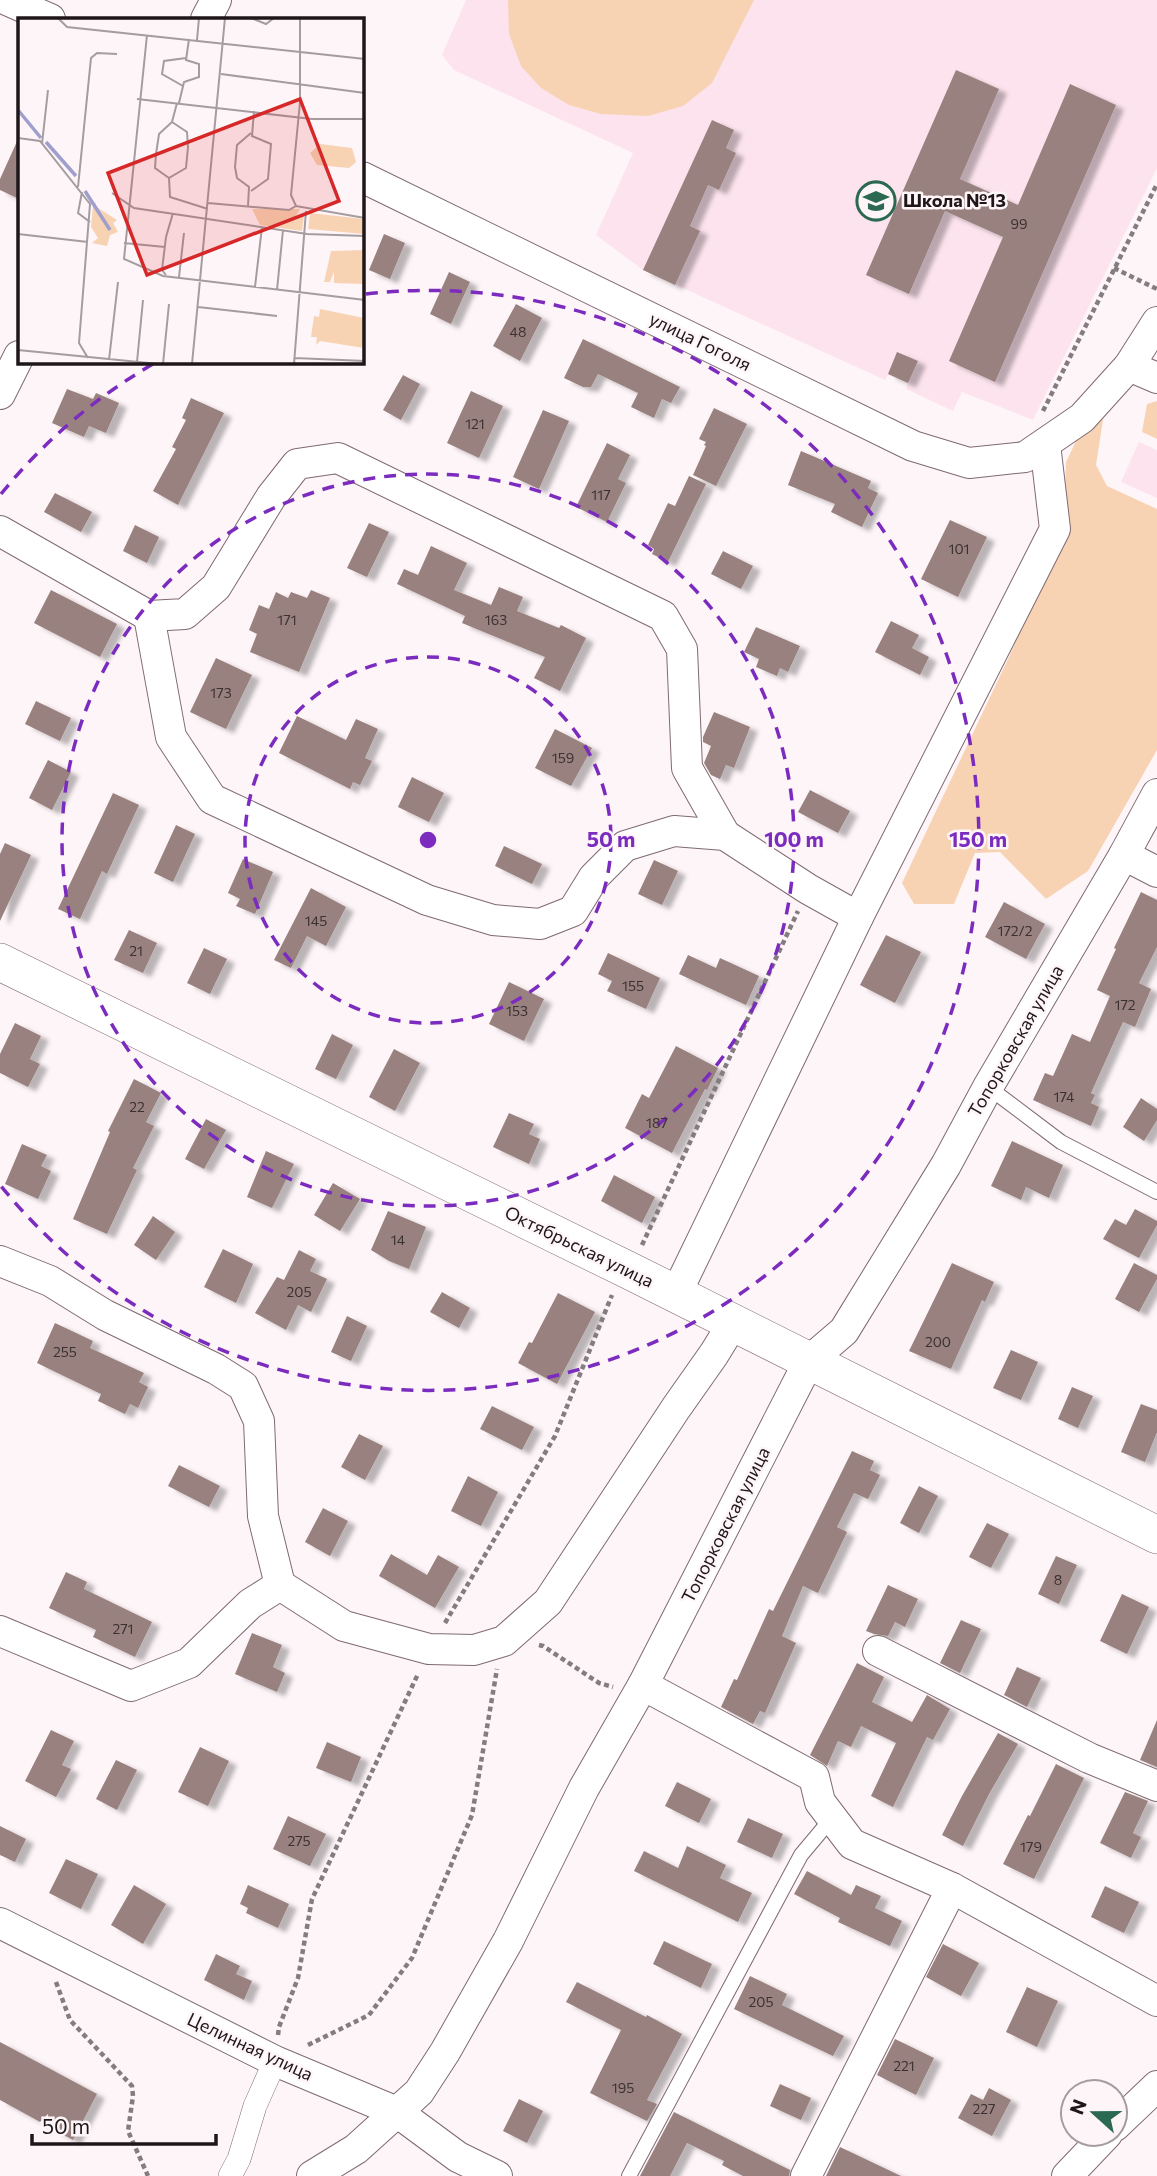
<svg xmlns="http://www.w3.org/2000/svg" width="1157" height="2176" viewBox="0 0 1157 2176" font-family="Commissioner,sans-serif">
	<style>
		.built { fill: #fde3ed }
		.green { fill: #f8d3b3 }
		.building { fill: #98817e; filter: url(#shadow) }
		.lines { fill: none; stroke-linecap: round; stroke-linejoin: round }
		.service-casing { stroke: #7f6a72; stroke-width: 16 }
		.pedestrian-casing { stroke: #7f6a72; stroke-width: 24 }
		.minor-casing { stroke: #7f6a72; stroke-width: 32 }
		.tertiary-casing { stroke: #7f6a72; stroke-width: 38 }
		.path { stroke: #847c7f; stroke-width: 4.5; stroke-dasharray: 5 3.5; stroke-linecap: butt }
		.service { stroke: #fff; stroke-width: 14 }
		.pedestrian { stroke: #fff; stroke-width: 23 }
		.minor { stroke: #fff; stroke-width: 30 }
		.tertiary { stroke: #fff; stroke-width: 37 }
		.ring { fill: none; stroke: #7b2cbf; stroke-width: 3.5; stroke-dasharray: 12 9 }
		.labels { text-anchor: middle; stroke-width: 5; stroke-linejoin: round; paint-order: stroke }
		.number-label { font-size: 14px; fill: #3c3132 }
		.poi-label { font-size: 18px; font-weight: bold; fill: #1e1619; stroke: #fef5f8; text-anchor: start }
		.street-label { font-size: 18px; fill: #1e1619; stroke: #fef5f8 }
		.inset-river { fill: none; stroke: #9e9fcd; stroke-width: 3.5 }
		.inset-road { fill: none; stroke: #a49c9f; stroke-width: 2 }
		.view { fill: #d62828; fill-opacity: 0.15; stroke: #d62828; stroke-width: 3.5 }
		.inset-edge { fill: none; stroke: #1e1619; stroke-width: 3.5 }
		.centre { fill: #7b2cbf; stroke: #fef5f8; stroke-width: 3.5 }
		.ring-label { font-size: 21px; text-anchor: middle; font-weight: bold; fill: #7b2cbf; stroke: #fef5f8; stroke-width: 5; stroke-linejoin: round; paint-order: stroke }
	</style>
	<defs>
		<filter id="shadow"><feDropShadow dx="8" dy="4.5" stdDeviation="2" flood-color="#0004"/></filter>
	</defs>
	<rect width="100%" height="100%" fill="#fef5f8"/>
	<!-- built -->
	<g class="built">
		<polygon points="466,0 1157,0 1157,168 1033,420 962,392 953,411 906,389 908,383 888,375 885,380 643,270 596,235 633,153 454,70 442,55"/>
		<polygon points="1139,442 1157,450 1157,498 1121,482"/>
	</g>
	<!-- green -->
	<g class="green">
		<polygon points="508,0 754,0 712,83 683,106 648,116 601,114 569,105 541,88 521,66 509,34"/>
		<polygon points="1157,401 1157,439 1142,432 1147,404"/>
		<polygon points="1104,413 1096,465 1107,486 1157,509 1157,750 1088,871 1046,899 1000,852 975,853 954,904 914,904 902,883 1009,657 1063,534 1066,462 1086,420"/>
	</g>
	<!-- building -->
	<g class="building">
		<polygon points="956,70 999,89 960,179 1018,205 1070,84 1116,105 995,382 949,361 1003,237 945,211 909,294 866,275"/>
		<polygon points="712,120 734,130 726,148 736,153 719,190 708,185 690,226 700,231 675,285 643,270"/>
		<polygon points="19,137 19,199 0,190 0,179"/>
		<polygon points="384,234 405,243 390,279 369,270"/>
		<polygon points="449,272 470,282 451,324 430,314"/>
		<polygon points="516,304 542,318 520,361 493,346"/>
		<polygon points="583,339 680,387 671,403 662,399 654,418 631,407 638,393 598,374 591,387 583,387 564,378"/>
		<polygon points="897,352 918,361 908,383 888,374"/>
		<polygon points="403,375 420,384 401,420 383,410"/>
		<polygon points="67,389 93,399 96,393 119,403 106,433 89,426 84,437 52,423"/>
		<polygon points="471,391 503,406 479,458 447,443"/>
		<polygon points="191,398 224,413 178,505 153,491 176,449 172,447 186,420 182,418"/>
		<polygon points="714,408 747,424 716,486 693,475 706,446 704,445 706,442 699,439"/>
		<polygon points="543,410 569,421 539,489 513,477"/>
		<polygon points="607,443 630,455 618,479 626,483 607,522 576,507"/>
		<polygon points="801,451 871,481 868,488 878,493 862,527 831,512 835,504 788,485"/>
		<polygon points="689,476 706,484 668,562 652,554 654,549 648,545 668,503 675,506"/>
		<polygon points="55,493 92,512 81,532 44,512"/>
		<polygon points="950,520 987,537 958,597 921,579"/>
		<polygon points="369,523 389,532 367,577 347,568"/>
		<polygon points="135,525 159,537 147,563 123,551"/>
		<polygon points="431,546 467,563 454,590 491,605 499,587 523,597 517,611 559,628 561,625 586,638 560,691 534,678 545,657 462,623 465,616 397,584 404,569 418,575"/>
		<polygon points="723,551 753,566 741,589 711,574"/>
		<polygon points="51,590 117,624 100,657 34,623"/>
		<polygon points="311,590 330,598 299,672 250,652 257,634 249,630 259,605 269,609 276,592 288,598 291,592 307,598"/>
		<polygon points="891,621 919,635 912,648 929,657 920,675 875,652"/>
		<polygon points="756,627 800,646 788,672 780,668 777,676 756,667 759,659 744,652"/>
		<polygon points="216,658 252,675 226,729 190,712"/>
		<polygon points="36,701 71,718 60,741 25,724"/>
		<polygon points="714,712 750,727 734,768 726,765 720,779 711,775 704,763 711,746 703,742 703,737"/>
		<polygon points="297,716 346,740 356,719 378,729 365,758 372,761 360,785 353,782 350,789 279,753"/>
		<polygon points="555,729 592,748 571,786 535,768"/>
		<polygon points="48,760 71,772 52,810 29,798"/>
		<polygon points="412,777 444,793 429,822 398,807"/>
		<polygon points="810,790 850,811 838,833 798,812"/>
		<polygon points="113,793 139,805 107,874 102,871 80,919 58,909"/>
		<polygon points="176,825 195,834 173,882 154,873"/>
		<polygon points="5,843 31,855 0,921 0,854"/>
		<polygon points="504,846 542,864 532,884 495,866"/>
		<polygon points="243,859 273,872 255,914 236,906 240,899 228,893"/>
		<polygon points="654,860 678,871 662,905 638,894"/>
		<polygon points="311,888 346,907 326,946 307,936 291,968 274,960"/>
		<polygon points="1141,892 1157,900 1157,947 1139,983 1151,989 1135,1027 1123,1022 1091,1093 1095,1095 1091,1103 1099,1107 1091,1126 1033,1100 1045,1073 1053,1076 1072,1034 1090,1042 1110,996 1097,990 1116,949 1114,948"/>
		<polygon points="1004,902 1045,924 1026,959 985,937"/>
		<polygon points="129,930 157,943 143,973 114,960"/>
		<polygon points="886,935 921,952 895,1003 860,985"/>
		<polygon points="204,948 227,959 210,994 187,983"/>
		<polygon points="608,953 660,978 646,1009 607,991 612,981 598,974"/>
		<polygon points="688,955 716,968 720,958 759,976 746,1005 679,974"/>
		<polygon points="509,982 544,999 524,1041 489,1024"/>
		<polygon points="15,1023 41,1036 30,1059 40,1064 28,1087 0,1073 0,1054"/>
		<polygon points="332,1034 353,1045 336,1079 315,1069"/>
		<polygon points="676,1046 718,1068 707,1090 705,1089 672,1153 625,1128 642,1094 649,1098"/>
		<polygon points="394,1049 420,1063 395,1111 369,1097"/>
		<polygon points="134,1079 161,1093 146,1122 154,1126 133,1168 137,1170 107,1234 73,1219 110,1132 108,1131"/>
		<polygon points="1141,1098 1157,1109 1157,1120 1144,1141 1123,1127"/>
		<polygon points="509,1113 534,1124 529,1134 540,1139 529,1164 493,1147"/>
		<polygon points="206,1119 226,1130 204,1169 185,1159"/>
		<polygon points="1012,1141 1063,1165 1049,1198 1026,1187 1021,1200 991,1186"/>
		<polygon points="22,1144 47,1155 41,1166 51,1171 38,1199 5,1184"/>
		<polygon points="266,1151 294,1164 272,1208 247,1197"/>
		<polygon points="614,1175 655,1197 642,1223 601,1201"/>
		<polygon points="333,1183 360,1199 340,1231 314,1215"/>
		<polygon points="1135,1209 1157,1221 1157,1225 1139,1258 1103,1239 1115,1219 1126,1225"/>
		<polygon points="388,1211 426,1227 409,1269 389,1261 371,1250"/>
		<polygon points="153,1216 175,1232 156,1260 134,1245"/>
		<polygon points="223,1249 253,1264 236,1303 204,1287"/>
		<polygon points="299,1250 316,1259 310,1271 327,1279 311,1312 298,1305 286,1330 255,1313 277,1277 284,1280"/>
		<polygon points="952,1263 994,1282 985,1302 982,1300 951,1369 909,1351"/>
		<polygon points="1134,1263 1157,1275 1157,1279 1139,1312 1115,1299"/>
		<polygon points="442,1292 470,1308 459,1328 430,1312"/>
		<polygon points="558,1293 595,1312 557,1384 518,1363 529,1342 532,1343"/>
		<polygon points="347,1316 367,1326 351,1361 331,1352"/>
		<polygon points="55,1323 93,1341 90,1348 144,1373 139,1382 148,1387 138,1408 130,1404 125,1414 98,1401 101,1394 37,1363"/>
		<polygon points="1011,1350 1038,1362 1021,1400 993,1388"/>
		<polygon points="1072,1387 1093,1396 1078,1428 1058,1419"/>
		<polygon points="1141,1404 1157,1410 1157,1432 1145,1462 1121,1452"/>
		<polygon points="492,1406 534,1427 522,1450 480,1429"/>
		<polygon points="359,1434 383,1446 365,1480 341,1467"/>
		<polygon points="852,1451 874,1461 870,1470 880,1475 868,1499 854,1493 837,1527 847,1532 818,1593 803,1586 782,1636 796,1643 765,1713 760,1711 753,1724 721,1707 734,1679 737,1680 769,1609 773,1611"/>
		<polygon points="179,1465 220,1486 209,1507 168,1486"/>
		<polygon points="468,1476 498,1492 481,1526 451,1511"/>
		<polygon points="919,1486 938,1496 919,1533 900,1523"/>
		<polygon points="323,1508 348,1521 330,1556 305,1542"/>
		<polygon points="987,1523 1009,1534 991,1568 969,1557"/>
		<polygon points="391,1554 427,1575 438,1555 459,1567 435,1608 379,1576"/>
		<polygon points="1056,1556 1077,1565 1059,1604 1038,1594"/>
		<polygon points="66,1572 87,1582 84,1589 152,1622 135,1657 93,1637 96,1630 49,1608"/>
		<polygon points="888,1585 918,1599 905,1627 895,1622 888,1636 874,1634 866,1631"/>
		<polygon points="1122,1594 1149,1607 1127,1654 1100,1641"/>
		<polygon points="961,1620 981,1629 960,1673 940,1663"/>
		<polygon points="252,1633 282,1645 273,1667 285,1673 277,1692 235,1674"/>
		<polygon points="857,1663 884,1677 872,1702 912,1722 927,1695 950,1709 933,1740 927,1737 893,1807 871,1796 896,1743 861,1726 851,1747 838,1741 827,1766 810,1755"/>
		<polygon points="1017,1667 1041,1678 1027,1707 1004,1695"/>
		<polygon points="1157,1720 1157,1767 1140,1760"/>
		<polygon points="51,1730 74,1741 62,1765 71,1769 56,1797 25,1781"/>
		<polygon points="998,1733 1018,1744 989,1794 963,1846 942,1835 962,1796"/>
		<polygon points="327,1742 361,1757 351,1782 316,1768"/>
		<polygon points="200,1747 229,1761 208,1806 178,1792"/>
		<polygon points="116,1760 137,1770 117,1810 96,1799"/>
		<polygon points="1056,1764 1084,1778 1034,1879 1003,1864 1028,1815 1030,1816"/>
		<polygon points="677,1782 711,1799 699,1823 665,1806"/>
		<polygon points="1125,1792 1148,1801 1133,1833 1141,1837 1131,1858 1100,1843"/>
		<polygon points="288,1816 326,1834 310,1866 273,1849"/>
		<polygon points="748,1818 783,1834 772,1858 737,1842"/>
		<polygon points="0,1826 26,1839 15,1862 0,1855"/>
		<polygon points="687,1846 726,1865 720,1878 752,1893 738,1922 634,1871 644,1851 678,1868"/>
		<polygon points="66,1859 98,1874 81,1909 49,1893"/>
		<polygon points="807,1871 851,1895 856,1885 881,1896 875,1908 902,1921 890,1946 838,1922 840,1918 794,1894"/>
		<polygon points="134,1885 166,1904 143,1944 111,1925"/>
		<polygon points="248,1885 289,1904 278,1928 246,1913 248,1908 240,1904"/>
		<polygon points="1105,1886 1139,1902 1124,1933 1091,1917"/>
		<polygon points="664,1941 712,1964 701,1988 653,1964"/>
		<polygon points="943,1944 979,1963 961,1996 926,1977"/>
		<polygon points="216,1954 240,1966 236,1974 252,1981 244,2000 204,1980"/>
		<polygon points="750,1976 787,1994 782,2005 844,2036 833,2056 734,2009"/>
		<polygon points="577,1982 646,2017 647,2015 682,2034 647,2100 657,2104 647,2121 590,2093 621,2030 566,2002"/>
		<polygon points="1027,1987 1058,2001 1037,2047 1006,2032"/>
		<polygon points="895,2039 934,2058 916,2095 877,2075"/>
		<polygon points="0,2042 97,2094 73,2140 0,2100"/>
		<polygon points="780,2084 811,2098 801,2120 770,2106"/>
		<polygon points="989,2088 1011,2100 992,2136 958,2118 971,2094 983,2100"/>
		<polygon points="519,2099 543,2111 527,2143 503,2131"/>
		<polygon points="674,2112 790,2170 789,2176 743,2176 722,2165 724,2161 687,2143 670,2176 640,2176"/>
		<polygon points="840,2147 901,2176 826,2176"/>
	</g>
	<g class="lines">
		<!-- service casing -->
		<g class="service-casing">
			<g id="service">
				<polyline points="988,1087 1061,1142 1157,1192"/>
				<polyline points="629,2176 801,1855 832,1818"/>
			</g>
		</g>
		<!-- pedestrian casing -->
		<g class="pedestrian-casing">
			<polyline id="pedestrian" points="230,2176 239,2159 255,2106 275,2061"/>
		</g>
		<!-- minor casing -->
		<g class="minor-casing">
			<g id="minor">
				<polyline points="7,0 50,19"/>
				<polyline points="206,19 216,0"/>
				<polyline points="362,177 913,446 969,463 1025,457 1082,418 1129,366 1157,322"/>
				<polyline points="1129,366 1157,378"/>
				<polyline points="0,394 19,356"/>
				<polyline points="0,531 149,616 185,614 216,587 271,497 297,464 338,458 663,616 682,649 687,768 725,835"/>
				<polyline points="149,616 171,737 212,799 427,900 493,920 540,924 573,911 594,877 625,846 674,831 725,835 808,889 858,917"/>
				<polyline points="1124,855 1157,872"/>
				<polyline points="0,1261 50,1281 105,1315 216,1369 243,1386 259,1421 263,1516 280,1585 344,1626 429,1649 474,1650 504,1641 548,1602 676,1408 714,1354 733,1323"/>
				<polyline points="676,1294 858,917 1055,529 1045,444"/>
				<polyline points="0,1631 131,1686 189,1663 250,1604 280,1585"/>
				<polyline points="878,1651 1089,1758 1157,1786"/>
				<polyline points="643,1685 814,1777 820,1802 852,1844 952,1888 1157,2001"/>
				<polyline points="0,1923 275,2061 397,2112 458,2157 497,2176"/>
				<polyline points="1115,2126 1157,2086"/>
				<polyline points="312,2176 356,2149 397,2112 419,2092 445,2052 508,1941 584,1788 643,1685 809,1361 844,1331 946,1165 988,1087 1124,855 1157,794"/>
				<polyline points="806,2176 952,1888"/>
				<polyline points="1067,2176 1107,2134"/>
			</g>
		</g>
		<!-- tertiary casing -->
		<g class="tertiary-casing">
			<polyline id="tertiary" points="0,962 628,1270 1157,1535"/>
		</g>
		<!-- path -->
		<g class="path">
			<polyline points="1114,268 1157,289"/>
			<polyline points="1043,411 1157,184"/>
			<polyline points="642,1245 798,911"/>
			<polyline points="445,1623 555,1436 612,1295"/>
			<polyline points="539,1645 543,1646 599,1683 613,1687"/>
			<polyline points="56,1982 70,2020 132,2086 133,2096 128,2131 148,2176"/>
			<polyline points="278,2035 279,2027 298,1978 312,1899 418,1674"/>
			<polyline points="308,2045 369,2015 412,1958 472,1815 497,1669"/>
		</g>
		<!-- service -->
		<use href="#service" class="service"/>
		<!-- pedestrian -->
		<use href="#pedestrian" class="pedestrian"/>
		<!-- minor -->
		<use href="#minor" class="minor"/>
		<!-- tertiary -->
		<use href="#tertiary" class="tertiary"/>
	</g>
	<!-- distance rings -->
	<g class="ring">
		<circle cx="428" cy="840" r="183"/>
		<circle cx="428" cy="840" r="366"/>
		<path d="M1 494A550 550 0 0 1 153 364M366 294A550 550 0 1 1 1 1186"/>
	</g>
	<!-- icons -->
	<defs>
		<g id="school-ring" transform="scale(2.0125)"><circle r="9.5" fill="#fef5f8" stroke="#2c6953" stroke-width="1.5"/><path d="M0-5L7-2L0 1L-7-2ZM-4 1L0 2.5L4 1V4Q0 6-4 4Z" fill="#2c6953"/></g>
	</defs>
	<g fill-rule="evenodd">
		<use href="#school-ring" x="876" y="201"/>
	</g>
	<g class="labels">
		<!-- number labels -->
		<g class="number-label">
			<text x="1019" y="229">99</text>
			<text x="518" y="337">48</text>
			<text x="475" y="429">121</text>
			<text x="601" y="500">117</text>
			<text x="959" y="554">101</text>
			<text x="287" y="625">171</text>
			<text x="496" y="625">163</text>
			<text x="221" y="698">173</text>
			<text x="563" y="763">159</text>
			<text x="316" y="926">145</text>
			<text x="1015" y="936">172/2</text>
			<text x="136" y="956">21</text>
			<text x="633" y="991">155</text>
			<text x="1125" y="1010">172</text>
			<text x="517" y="1016">153</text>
			<text x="1064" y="1102">174</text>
			<text x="137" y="1112">22</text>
			<text x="657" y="1128">187</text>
			<text x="398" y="1245">14</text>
			<text x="299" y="1297">205</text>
			<text x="938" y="1347">200</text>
			<text x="65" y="1357">255</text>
			<text x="1058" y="1585">8</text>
			<text x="123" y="1634">271</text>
			<text x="299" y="1846">275</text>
			<text x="1031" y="1852">179</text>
			<text x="761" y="2007">205</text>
			<text x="904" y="2071">221</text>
			<text x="623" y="2093">195</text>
			<text x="984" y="2114">227</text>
		</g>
		<!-- poi labels -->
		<g class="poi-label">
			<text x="903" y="207">Школа №13</text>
		</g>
		<!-- street labels -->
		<g class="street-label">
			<text transform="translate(700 342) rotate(26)" y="6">улица Гоголя</text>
			<text transform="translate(1016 1041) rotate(-60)" y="6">Топорковская улица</text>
			<text transform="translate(579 1247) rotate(26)" y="6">Октябрьская улица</text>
			<text transform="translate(726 1525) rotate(-63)" y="6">Топорковская улица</text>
			<text transform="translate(250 2047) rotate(25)" y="6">Целинная улица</text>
		</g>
	</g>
	<!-- overview -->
	<g transform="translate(18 18)">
		<rect width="346" height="346" fill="#fef5f8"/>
		<path d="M302 126 334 130 338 144 331 150 299 147 292 135ZM78 184 77 188 99 202 95 205 100 214 92 217 89 228 74 225 80 220 73 209 75 188ZM234 191H282L276 201 286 197 284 213 242 207ZM292 195 346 201V216L290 211ZM346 232V266L316 265V254L312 264H306L313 233ZM302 291 346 300V330L302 323 298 327 299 319H293L296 298 301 299Z" fill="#f8d3b3"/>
		<path class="inset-river" d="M0 92 23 120M28 124 58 158M67 173 92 212"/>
		<path class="inset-road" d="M40 0 49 9 347 41M233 0 248 6 256 0M129 17 106 241 145 258 347 282M179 22 181 0M203 56 347 75M165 68 144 56 146 43 168 40M119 81 294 101H347M161 85 166 64 181 59V46L168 42 171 21M154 104 169 114 170 129 168 150 151 160 152 179 190 191M0 120 22 123 72 186 61 325 70 340M24 126 30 72M151 160 137 150 138 136 141 116 154 104 159 85M60 169 73 40 79 35 99 36M233 173 250 161 253 126 234 118 236 93M64 174 60 195 72 204M94 175 116 190 289 216 347 218M190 185 271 192 278 188 347 200M230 188 231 169 219 160 217 149 219 127 233 115M278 188 273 177 282 84V0M0 216 70 224M106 225 147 229M148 257 144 252 148 219 155 195M161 259 166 215M237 269 244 209M259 272 265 212M180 289 259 298M0 332 141 346M277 340 347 343M91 342 100 264M119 344 125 282M145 346 151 286M174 346 207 0M276 346 288 193"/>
		<path class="view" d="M282 81 321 183 129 257 90 155Z"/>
		<rect width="346" height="346" class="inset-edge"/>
	</g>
	<circle cx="428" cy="840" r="10" class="centre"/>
	<g class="ring-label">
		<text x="611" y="847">50 m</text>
		<text x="794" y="847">100 m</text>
		<text x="978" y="847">150 m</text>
	</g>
	<!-- north arrow -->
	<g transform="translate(1094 2113) rotate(291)"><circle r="33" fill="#fef5f8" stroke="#a49c9f" stroke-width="2"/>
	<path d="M0-5L12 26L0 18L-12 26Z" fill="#2c6953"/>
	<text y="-10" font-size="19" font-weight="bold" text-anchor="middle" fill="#1e1619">N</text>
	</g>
	<!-- scale -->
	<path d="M32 2134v10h184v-10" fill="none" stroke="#1e1619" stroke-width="3.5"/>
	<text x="42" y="2134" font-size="21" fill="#1e1619" stroke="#fef5f8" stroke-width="5" paint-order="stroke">50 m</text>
</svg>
